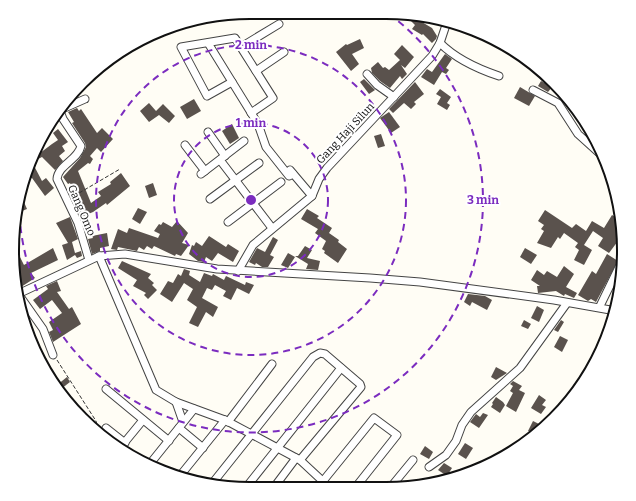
<svg xmlns="http://www.w3.org/2000/svg" width="636" height="501" viewBox="0 0 636 501" font-family="Bitter,serif">
	<style>
		.building { fill: #5a524d }
		.lines { fill: none; stroke-linecap: round; stroke-linejoin: round }
		.minor-casing { stroke: #444; stroke-width: 9 }
		.path { stroke: #333; stroke-width: 1; stroke-dasharray: 4 2; stroke-linecap: butt }
		.minor { stroke: #fff; stroke-width: 7 }
		.ring { fill: none; stroke: #7b2cbf; stroke-width: 2; stroke-dasharray: 7 5 }
		.labels { text-anchor: middle; stroke-width: 4; stroke-linejoin: round; paint-order: stroke }
		.street-label { font-size: 11px; fill: #111; stroke: #fff }
		.rim { fill: none; stroke: #111; stroke-width: 2 }
		.centre { fill: #7b2cbf; stroke: #fff; stroke-width: 2 }
		.ring-label { font-size: 12px; text-anchor: middle; font-weight: bold; fill: #7b2cbf; stroke: #fff; stroke-width: 4; stroke-linejoin: round; paint-order: stroke }
	</style>
	<rect width="100%" height="100%" fill="#fffdf5"/>
	<!-- building -->
	<g class="building">
		<polygon points="403,13 417,16 415,18 432,28 437,36 436,39 432,43 423,34 422,35 412,29 415,25"/>
		<polygon points="360,39 364,48 352,54 359,64 351,71 336,52 346,44 347,45"/>
		<polygon points="402,45 414,57 405,68 401,65 407,74 402,79 400,76 390,88 380,81 372,73 371,68 378,62 383,68 385,67 389,70 400,60 394,54"/>
		<polygon points="445,54 452,59 446,68 449,70 446,74 442,72 434,85 421,77 427,69 432,72"/>
		<polygon points="364,79 375,90 369,94 360,82"/>
		<polygon points="541,81 552,87 548,92 538,86"/>
		<polygon points="415,82 424,94 414,102 416,104 411,109 404,103 393,113 389,109"/>
		<polygon points="520,87 535,96 529,106 514,98"/>
		<polygon points="440,89 451,97 447,103 450,105 447,110 437,104 441,97 436,94"/>
		<polygon points="194,99 201,111 187,119 180,107"/>
		<polygon points="149,103 156,111 163,104 175,116 169,123 159,115 149,122 140,111"/>
		<polygon points="77,108 79,111 81,109 97,133 102,128 113,139 101,152 97,148 90,156 93,159 90,164 88,163 78,171 91,203 101,196 98,192 111,184 110,182 121,173 130,186 107,205 106,203 93,212 81,217 72,198 76,196 70,183 68,184 63,177 80,158 86,147 85,143 72,123 74,122 68,112"/>
		<polygon points="389,112 400,127 391,133 380,118"/>
		<polygon points="232,124 239,138 230,144 222,131"/>
		<polygon points="58,129 68,142 62,146 65,151 59,156 63,161 55,170 42,157 32,162 42,181 46,178 54,188 45,196 32,178 29,179 26,174 37,147 40,153 52,144 58,140 53,133"/>
		<polygon points="381,134 385,146 378,148 374,136"/>
		<polygon points="153,183 157,195 149,198 145,186"/>
		<polygon points="20,193 27,209 17,213"/>
		<polygon points="138,208 147,212 140,224 132,219"/>
		<polygon points="307,209 319,216 317,218 332,228 329,233 339,240 338,242 347,249 338,263 324,253 325,251 322,249 326,241 315,233 318,229 301,219"/>
		<polygon points="545,210 572,228 576,224 586,231 592,221 604,228 612,215 622,221 621,230 619,234 621,237 609,253 598,246 603,238 593,231 584,245 592,250 584,265 574,260 579,250 575,247 578,243 564,233 560,239 558,237 551,248 537,243 544,231 541,229 544,225 538,221"/>
		<polygon points="70,217 78,239 72,242 75,253 81,251 82,256 77,258 75,255 67,260 62,245 68,243 56,223"/>
		<polygon points="177,221 188,233 182,243 189,245 181,256 176,254 175,256 154,246 152,249 147,246 144,250 139,247 137,251 118,247 117,250 111,249 118,229 127,233 129,228 158,238 160,234 154,231 159,224 161,225 163,222 172,227"/>
		<polygon points="107,233 109,246 100,248 100,251 92,254 88,239 93,238 92,236"/>
		<polygon points="209,236 226,247 228,244 239,251 233,262 218,253 212,261 206,257 204,262 198,261 189,254 192,245 194,246 196,242 202,246"/>
		<polygon points="273,237 278,240 270,255 274,257 268,267 262,267 256,263 255,265 249,262 257,248 265,252"/>
		<polygon points="13,243 24,265 53,248 58,260 31,273 35,278 21,287 16,280 12,250"/>
		<polygon points="305,246 312,250 307,258 320,261 318,270 306,269 308,264 295,256 298,256"/>
		<polygon points="525,248 537,255 531,264 520,257"/>
		<polygon points="288,253 295,257 288,268 281,265"/>
		<polygon points="607,254 618,261 596,302 591,299 588,301 578,295 592,271 596,274"/>
		<polygon points="122,261 151,274 148,278 154,283 152,285 157,290 148,299 144,295 146,293 133,286 137,280 118,268"/>
		<polygon points="564,266 574,274 566,287 577,293 574,298 565,294 564,296 556,291 538,293 537,286 540,286 531,280 537,270 544,275 547,271 557,277"/>
		<polygon points="184,269 190,271 189,275 200,282 204,273 212,276 213,274 224,280 226,276 245,285 246,282 254,285 249,294 237,288 231,300 223,296 226,291 215,285 212,290 207,288 202,298 218,307 213,317 206,312 198,327 189,323 197,307 187,300 193,289 184,283 172,302 160,294 168,281 173,283 178,274 181,276"/>
		<polygon points="57,281 61,291 57,292 69,309 72,307 81,324 53,342 49,332 53,330 49,322 62,313 52,300 40,309 33,300 48,289 46,286"/>
		<polygon points="468,294 485,296 492,300 487,310 472,302 470,306 464,302"/>
		<polygon points="537,306 544,310 539,322 531,318"/>
		<polygon points="524,320 531,324 528,329 521,326"/>
		<polygon points="561,320 564,322 558,332 554,330"/>
		<polygon points="560,336 568,340 562,352 554,347"/>
		<polygon points="42,351 47,360 45,361 48,365 43,368 37,353"/>
		<polygon points="496,367 507,373 496,380 491,377"/>
		<polygon points="67,377 70,382 61,389 57,385"/>
		<polygon points="513,381 522,386 519,390 525,393 516,412 506,406 513,393 510,391 513,386 510,384"/>
		<polygon points="539,395 546,400 542,405 546,407 541,414 531,408"/>
		<polygon points="496,397 503,402 505,405 500,413 491,407 493,404 492,403"/>
		<polygon points="483,413 488,415 479,428 470,422 476,414 480,417"/>
		<polygon points="533,421 541,425 532,433 528,431"/>
		<polygon points="465,443 473,448 466,459 458,454"/>
		<polygon points="425,446 433,452 429,459 420,454"/>
		<polygon points="444,463 452,468 447,476 438,470"/>
	</g>
	<g class="lines">
		<!-- minor casing -->
		<g class="minor-casing">
			<g id="minor">
				<polyline points="208,43 258,124 266,147 289,176 293,174"/>
				<path d="M440 43C456 59 478 69 499 76"/>
				<polyline points="241,47 279,24"/>
				<polyline points="256,71 284,52"/>
				<polyline points="367,74 377,85 394,97"/>
				<polyline points="232,82 207,96 181,47 235,38 273,98 251,113"/>
				<polyline points="533,90 558,103 578,134 599,153"/>
				<polyline points="60,110 85,99"/>
				<path d="M60 111 63 119 81 146C78 160 58 165 57 179L78 223 89 260"/>
				<polyline points="208,132 225,156"/>
				<polyline points="185,145 205,171"/>
				<polyline points="220,160 272,228"/>
				<polyline points="290,170 312,196"/>
				<polyline points="201,174 244,141"/>
				<polyline points="210,199 259,163"/>
				<polyline points="228,222 281,182"/>
				<polyline points="99,256 156,390 176,402 225,420 300,460 329,487"/>
				<polyline points="238,271 253,245 312,196 319,179 327,168 432,56 440,43 447,22"/>
				<polyline points="17,292 43,329 53,355"/>
				<polyline points="18,294 99,256 125,254 217,269 370,278 420,282 554,300 616,311"/>
				<polyline points="600,306 619,267"/>
				<polyline points="106,389 169,441"/>
				<polyline points="176,402 183,422"/>
				<polyline points="228,422 272,364"/>
				<polyline points="106,428 125,443"/>
				<polyline points="179,428 203,448"/>
				<polyline points="120,448 143,420"/>
				<polyline points="149,465 194,409"/>
				<polyline points="429,467 446,455 456,441 462,425 471,412 520,368 567,303"/>
				<polyline points="179,477 225,420"/>
				<polyline points="323,481 374,418 397,435 355,488"/>
				<polyline points="211,485 313,357 320,353 325,354 360,384 361,387 300,460"/>
				<polyline points="248,485 341,368"/>
				<polyline points="275,486 296,458"/>
				<polyline points="390,488 413,460"/>
			</g>
		</g>
		<!-- path -->
		<g class="path">
			<polyline points="74,196 120,169"/>
			<polyline points="57,360 96,421 98,432"/>
		</g>
		<!-- minor -->
		<use href="#minor" class="minor"/>
	</g>
	<!-- distance rings -->
	<g class="ring">
		<circle cx="251" cy="200" r="77"/>
		<circle cx="251" cy="200" r="155"/>
		<path d="M389 14A232 232 0 1 1 19 198"/>
	</g>
	<g class="labels">
		<!-- street labels -->
		<g class="street-label">
			<text transform="translate(345 133) rotate(-47)" y="4">Gang Haji Silun</text>
			<text transform="translate(82 210) rotate(67)" y="4">Gang Omo</text>
		</g>
	</g>
	<!-- crop -->
	<path d="M0 0H636V501H0ZM250 19H386A231 231 0 0 1 617 250V251A231 231 0 0 1 386 482H250A231 231 0 0 1 19 251V250A231 231 0 0 1 250 19Z" fill="#fff" fill-rule="evenodd"/>
	<path class="rim" d="M250 19H386A231 231 0 0 1 617 250V251A231 231 0 0 1 386 482H250A231 231 0 0 1 19 251V250A231 231 0 0 1 250 19Z"/>
	<circle cx="251" cy="200" r="6" class="centre"/>
	<g class="ring-label">
		<text x="251" y="49">2 min</text>
		<text x="251" y="127">1 min</text>
		<text x="483" y="204">3 min</text>
	</g>
</svg>
